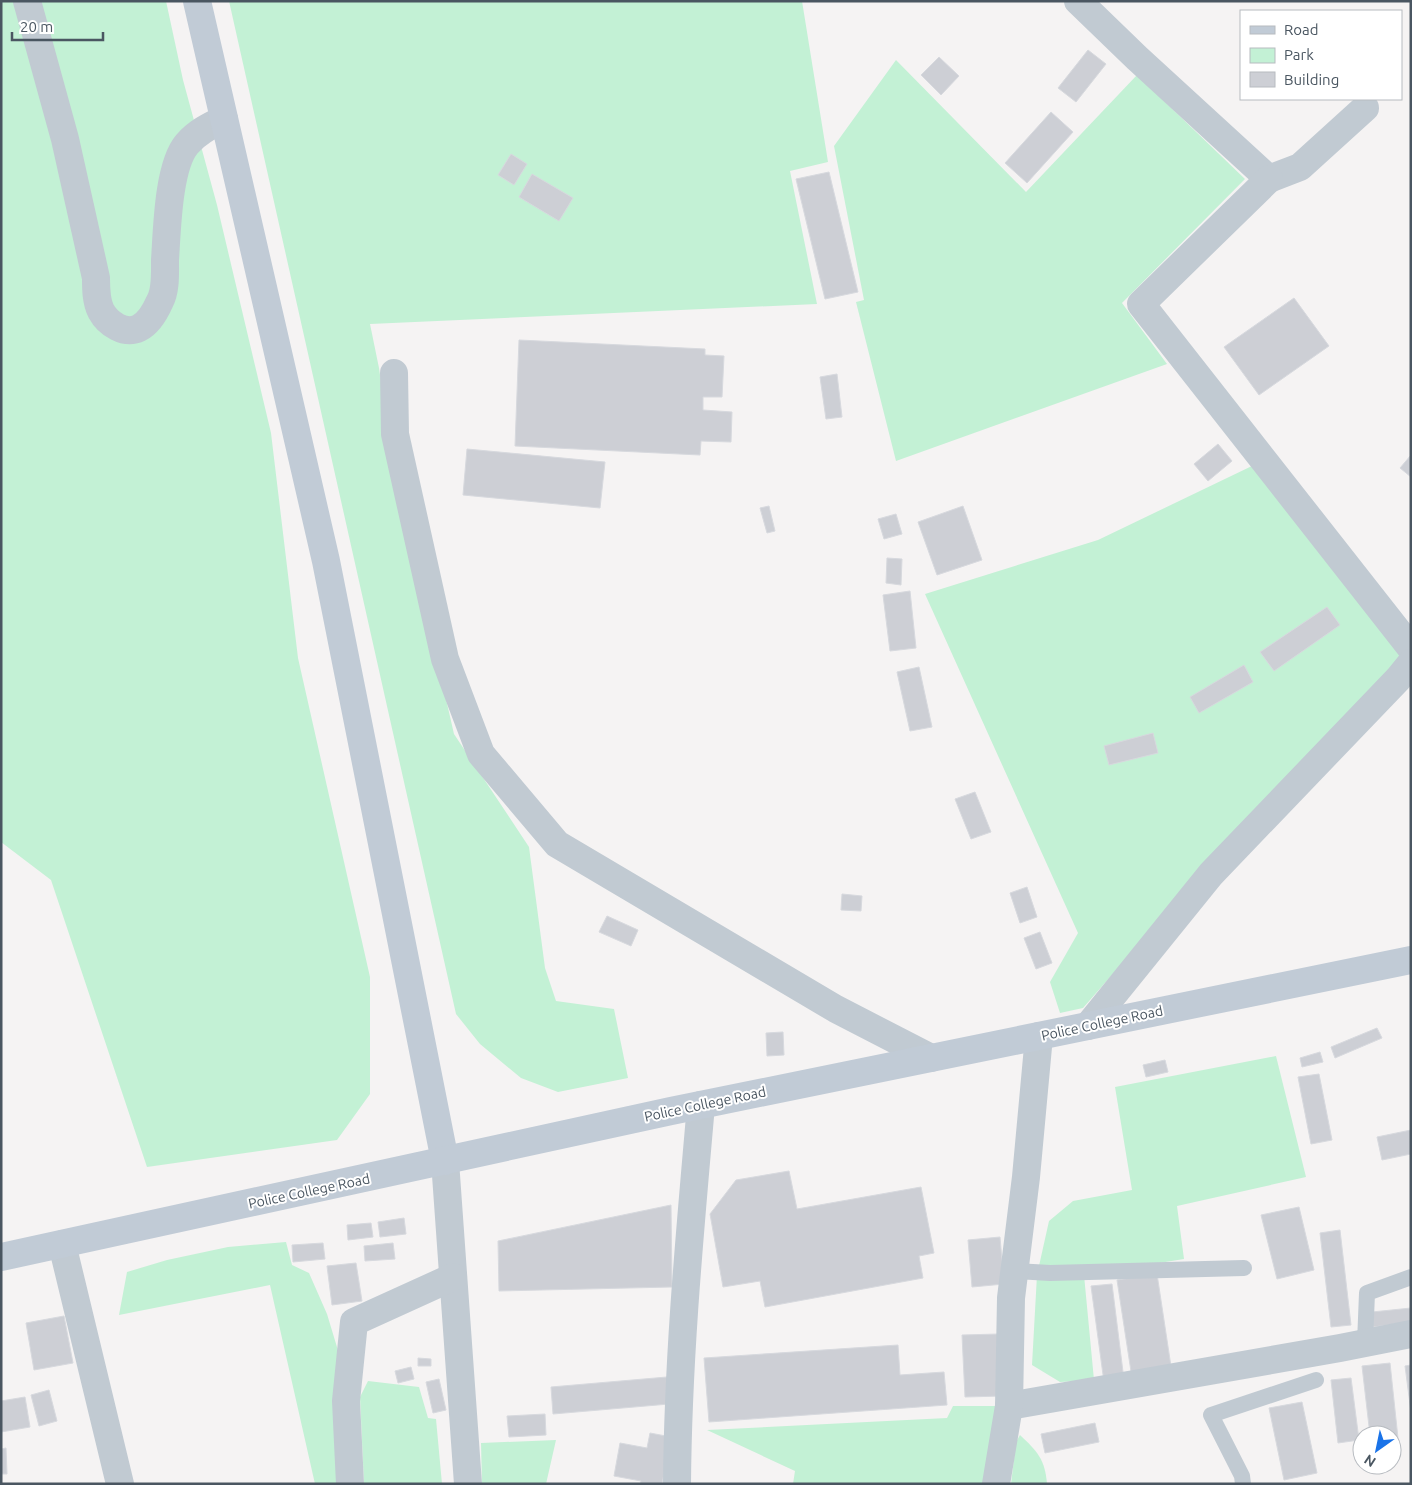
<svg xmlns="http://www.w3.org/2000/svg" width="1412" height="1485" viewBox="0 0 1412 1485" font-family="Ubuntu,sans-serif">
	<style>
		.green { fill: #c3f1d5 }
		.building { fill: #cdcfd5; stroke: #d7d9de }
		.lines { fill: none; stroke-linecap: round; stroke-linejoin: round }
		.lane { stroke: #c1cad2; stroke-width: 16 }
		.street { stroke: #c1cad2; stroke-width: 28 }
		.secondary { stroke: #c1cbd6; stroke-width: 28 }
		.labels { text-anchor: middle; stroke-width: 4; stroke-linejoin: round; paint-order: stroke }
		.street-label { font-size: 14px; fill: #4a5661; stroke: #fff }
	</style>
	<rect width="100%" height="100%" fill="#f5f3f3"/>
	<!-- green -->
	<g class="green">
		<polygon points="1,1 166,1 183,80 217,205 271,433 298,658 370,977 370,1094 337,1140 147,1167 51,880 1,842"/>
		<polygon points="229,1 802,1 828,162 790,171 817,304 370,324 379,368 394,472 454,734 529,847 545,968 556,1001 614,1009 628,1078 558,1092 521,1078 480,1044 456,1014"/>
		<polygon points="896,60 1026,192 1137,75 1245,179 1122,303 1167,364 896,461 856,302 864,300 834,146"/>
		<polygon points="1254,465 1405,658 1207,866 1083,1008 1060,1013 1050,982 1078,933 925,594 1098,540"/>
		<polygon points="1276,1056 1306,1177 1177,1206 1184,1259 1084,1275 1094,1380 1060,1382 1032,1365 1037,1275 1049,1221 1073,1201 1132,1190 1115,1087"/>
		<polygon points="286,1242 292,1265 309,1273 327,1314 343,1367 342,1484 315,1484 270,1285 119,1315 127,1272 167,1260 228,1247"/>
		<polygon points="368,1381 419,1387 428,1418 436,1419 442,1484 364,1484 360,1397"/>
		<polygon points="953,1406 998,1406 988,1484 793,1484 795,1471 707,1430 947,1418"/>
		<path d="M1020 1435C1037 1451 1045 1459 1047 1484H1011L1016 1442Z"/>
		<polygon points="556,1440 546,1484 482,1484 481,1443"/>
	</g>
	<!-- building -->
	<g class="building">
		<polygon points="1088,50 1106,64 1076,102 1058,88"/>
		<polygon points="939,57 959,76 941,95 921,75"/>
		<polygon points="1051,112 1073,132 1027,183 1005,163"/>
		<polygon points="511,154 527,164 514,185 498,175"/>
		<polygon points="829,172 858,292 825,299 796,179"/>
		<polygon points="532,174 573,198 559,221 519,197"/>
		<polygon points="1294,298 1329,346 1259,395 1224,347"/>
		<polygon points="519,340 705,349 705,355 724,356 722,397 703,397 703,410 732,412 731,442 701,441 700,455 515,446"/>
		<polygon points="837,374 842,417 826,419 820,377"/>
		<polygon points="1218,444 1232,461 1208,481 1194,464"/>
		<polygon points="467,449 605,462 600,508 463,495"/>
		<polygon points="1411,455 1411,477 1400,468"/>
		<polygon points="769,506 775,531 767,533 760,508"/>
		<polygon points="963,506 982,560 937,575 918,522"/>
		<polygon points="896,514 902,534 884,539 878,519"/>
		<polygon points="887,558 902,559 901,585 886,583"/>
		<polygon points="910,591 916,648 890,651 883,595"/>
		<polygon points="1327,607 1340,625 1274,671 1260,652"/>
		<polygon points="1244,665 1253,682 1199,713 1190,697"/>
		<polygon points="919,667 932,727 910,731 897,672"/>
		<polygon points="1153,733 1158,753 1109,765 1104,746"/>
		<polygon points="975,792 991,832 971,839 955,799"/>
		<polygon points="1027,887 1037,917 1020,923 1010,893"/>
		<polygon points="842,894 862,896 861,911 841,910"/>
		<polygon points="607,916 638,930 631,946 599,932"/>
		<polygon points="1040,932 1052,963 1036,969 1024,938"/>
		<polygon points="1377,1028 1382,1038 1335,1058 1331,1047"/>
		<polygon points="783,1032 784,1055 767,1056 766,1033"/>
		<polygon points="1320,1052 1323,1062 1302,1067 1300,1058"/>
		<polygon points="1165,1060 1168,1072 1146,1077 1143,1065"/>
		<polygon points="1319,1074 1332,1140 1311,1144 1298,1077"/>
		<polygon points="1411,1130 1411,1154 1382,1160 1377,1137"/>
		<polygon points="789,1171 797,1209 921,1187 934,1253 919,1256 923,1278 765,1307 760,1281 723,1287 710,1214 736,1180"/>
		<polygon points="671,1205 672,1287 499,1291 498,1241"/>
		<polygon points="1299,1207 1314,1270 1277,1279 1261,1215"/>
		<polygon points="404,1218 406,1234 380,1237 378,1222"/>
		<polygon points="371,1223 373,1237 348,1240 347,1225"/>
		<polygon points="1340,1230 1351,1325 1331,1327 1320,1233"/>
		<polygon points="1000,1237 1004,1284 972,1287 968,1240"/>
		<polygon points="323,1243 325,1259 293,1262 292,1245"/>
		<polygon points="393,1243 395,1259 365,1261 364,1246"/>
		<polygon points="356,1263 362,1301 332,1305 327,1266"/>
		<polygon points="1157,1274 1172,1373 1132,1378 1117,1280"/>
		<polygon points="1112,1284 1124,1380 1104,1382 1091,1286"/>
		<polygon points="1411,1308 1411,1322 1373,1327 1372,1312"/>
		<polygon points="64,1316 73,1363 34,1370 26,1323"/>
		<polygon points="999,1334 1002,1396 965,1397 962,1335"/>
		<polygon points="898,1345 900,1375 944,1372 947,1405 709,1422 704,1358"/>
		<polygon points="418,1358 431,1359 431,1366 418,1366"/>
		<polygon points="1390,1363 1400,1457 1392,1457 1392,1435 1370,1435 1362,1366"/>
		<polygon points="1411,1365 1411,1412 1405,1366"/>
		<polygon points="411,1367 414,1379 398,1383 395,1371"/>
		<polygon points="667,1377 669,1404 553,1414 551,1387"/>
		<polygon points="1351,1378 1359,1440 1338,1443 1331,1380"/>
		<polygon points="439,1379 446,1410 433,1413 426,1382"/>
		<polygon points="49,1390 57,1421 39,1426 31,1395"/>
		<polygon points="25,1397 30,1427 1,1432 1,1401"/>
		<polygon points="1302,1402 1317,1473 1284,1480 1269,1408"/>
		<polygon points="545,1414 546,1435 509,1437 507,1416"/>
		<polygon points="1095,1423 1099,1442 1045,1453 1041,1434"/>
		<polygon points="650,1433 671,1437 662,1484 640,1484 641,1481 614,1476 620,1443 647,1448"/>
		<polygon points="6,1448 7,1474 1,1474 1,1449"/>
	</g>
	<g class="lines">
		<!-- lane -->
		<g class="lane">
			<polyline points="1015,1271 1050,1273 1244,1268"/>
			<polyline points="1365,1343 1367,1293 1411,1277"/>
			<polyline points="1243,1484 1242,1476 1211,1415 1316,1380"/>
		</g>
		<!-- street -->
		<g class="street">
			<path d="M27 1 65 139 96 278C96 289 96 301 101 311 108 324 125 335 139 328 149 323 156 310 160 301 166 290 165 273 165 260 167 231 168 166 187 144 197 132 210 126 224 119"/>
			<polyline points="1078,1 1137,58 1269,179 1300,167 1365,108"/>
			<polyline points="1269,179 1141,304 1411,648"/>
			<polyline points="394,373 395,434 445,659 481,754 557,844 836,1009 931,1058"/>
			<polyline points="1088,1026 1211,874 1398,679 1411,663"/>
			<polyline points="445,1161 468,1484"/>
			<polyline points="62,1244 120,1484"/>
			<polyline points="1009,1406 1340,1348 1411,1334"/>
			<polyline points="350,1484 346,1401 354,1322 453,1277"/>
			<path d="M677 1484C678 1357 690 1231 701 1105"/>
			<polyline points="996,1484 1009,1406 1011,1298 1026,1177 1039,1036"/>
		</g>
		<!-- secondary -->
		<g class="secondary">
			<polyline points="197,1 326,561 445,1161"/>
			<polyline points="1,1257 671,1111 1411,960"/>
		</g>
	</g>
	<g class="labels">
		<!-- street labels -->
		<g class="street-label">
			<text transform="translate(1102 1023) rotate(-12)" y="5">Police College Road</text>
			<text transform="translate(705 1104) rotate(-12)" y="5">Police College Road</text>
			<text transform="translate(309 1191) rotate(-12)" y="5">Police College Road</text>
		</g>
	</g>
	<!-- border -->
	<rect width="1412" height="1485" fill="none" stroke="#4a5661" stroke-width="5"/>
	<!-- legend -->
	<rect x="1240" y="10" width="162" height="90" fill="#ffffff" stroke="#b7bbc0"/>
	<rect x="1250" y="26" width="25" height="8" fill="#c1cbd6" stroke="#b7bbc0"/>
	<text x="1284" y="35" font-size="15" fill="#4a5661">Road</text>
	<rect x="1250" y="48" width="25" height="15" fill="#c3f1d5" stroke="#b7bbc0"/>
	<text x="1284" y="60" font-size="15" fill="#4a5661">Park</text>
	<rect x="1250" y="72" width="25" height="15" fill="#cdcfd5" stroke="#b7bbc0"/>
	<text x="1284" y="85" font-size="15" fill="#4a5661">Building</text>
	<!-- north arrow -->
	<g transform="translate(1377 1450) rotate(213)"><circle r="24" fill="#ffffff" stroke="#b7bbc0"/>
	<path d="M0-4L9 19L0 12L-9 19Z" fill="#1a73e8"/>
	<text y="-8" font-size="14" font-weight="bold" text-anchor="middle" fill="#4a5661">N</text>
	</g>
	<!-- scale -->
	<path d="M12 32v8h91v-8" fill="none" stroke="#4a5661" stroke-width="2.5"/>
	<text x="20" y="32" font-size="15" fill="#4a5661" stroke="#ffffff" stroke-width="4" paint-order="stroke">20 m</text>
</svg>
